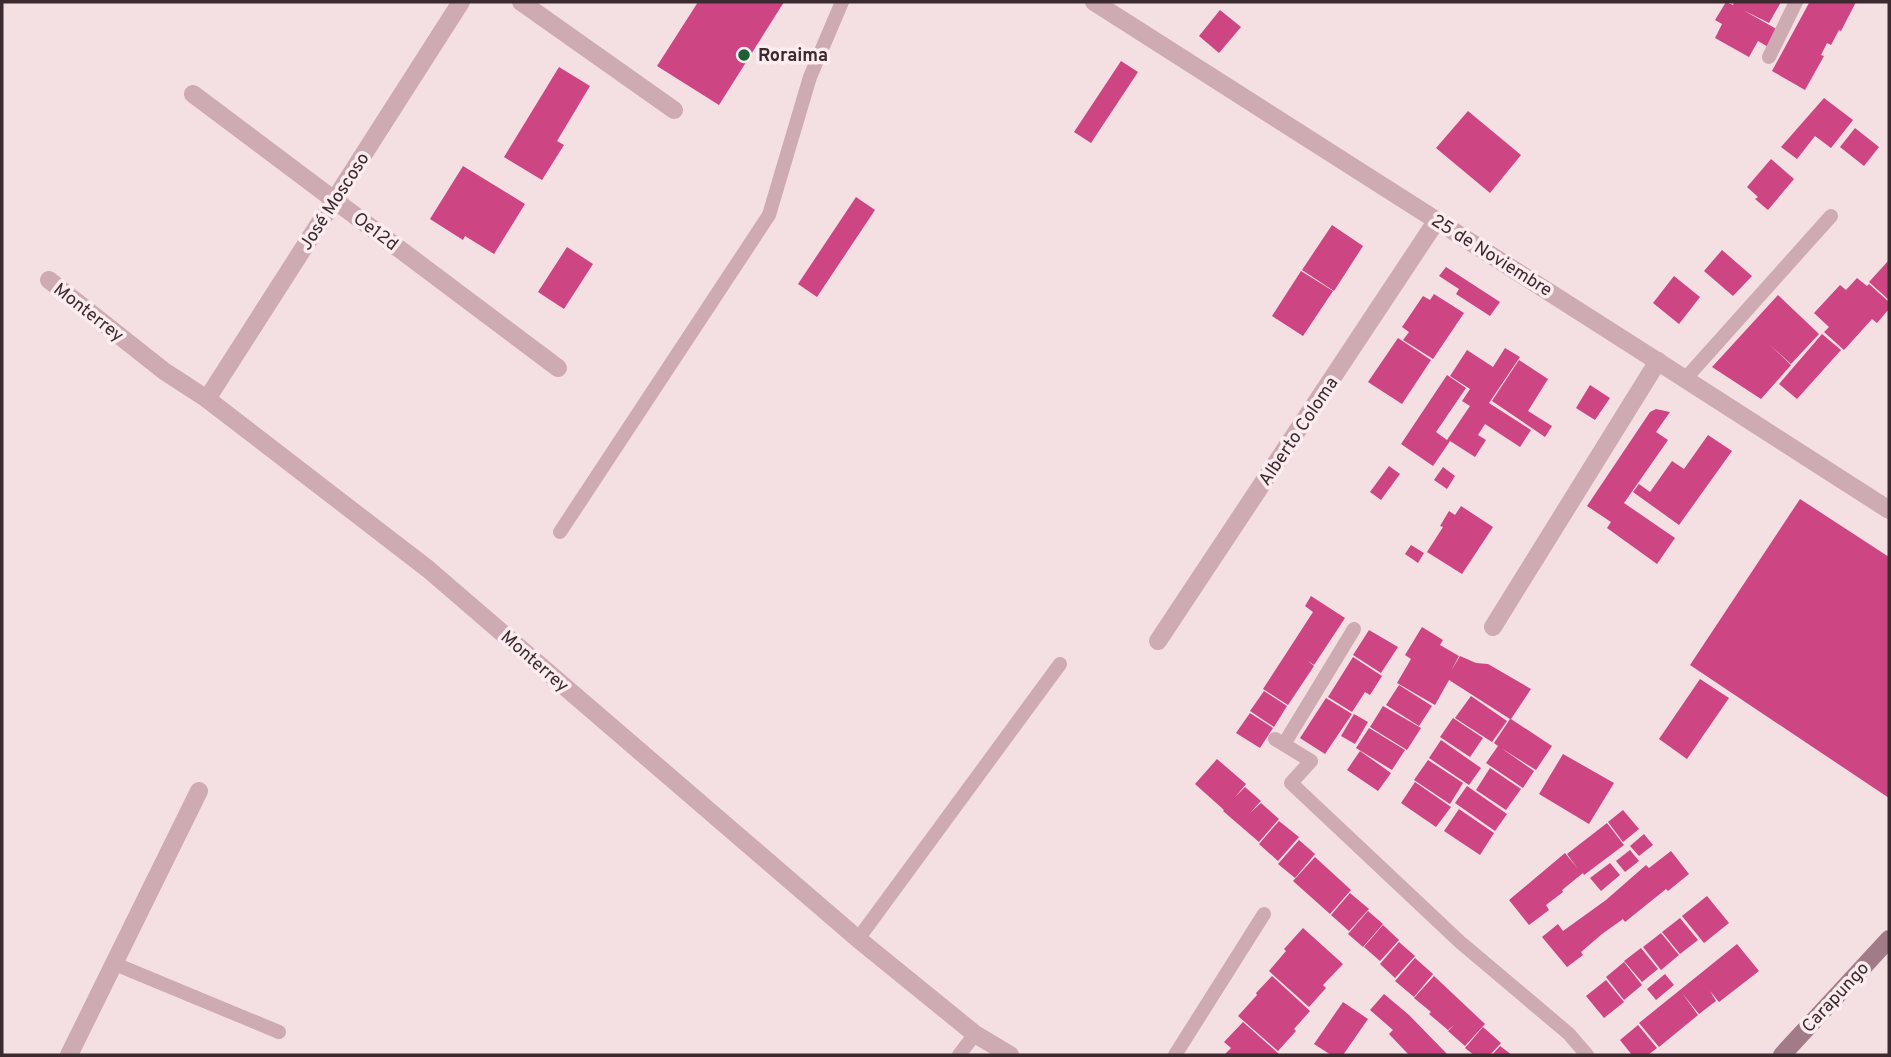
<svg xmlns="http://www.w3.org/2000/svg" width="1891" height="1057" viewBox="0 0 1891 1057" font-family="Overpass,sans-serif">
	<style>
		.building { fill: #cd4582 }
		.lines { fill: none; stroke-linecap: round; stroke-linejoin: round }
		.lane { stroke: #ceaab2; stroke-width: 14 }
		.street { stroke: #ceaab2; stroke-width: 18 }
		.secondary { stroke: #a27b88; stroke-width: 18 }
		.poi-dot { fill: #1c6035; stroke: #fbecef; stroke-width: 2.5 }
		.labels { text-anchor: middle; stroke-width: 7; stroke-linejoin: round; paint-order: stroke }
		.poi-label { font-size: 18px; font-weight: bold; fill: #3b2a30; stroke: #fbecef; text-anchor: start }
		.street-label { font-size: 18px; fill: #3b2a30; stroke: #fbecef }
	</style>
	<rect width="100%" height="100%" fill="#f4dfe3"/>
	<!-- building -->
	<g class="building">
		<polygon points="698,2 784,2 719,105 657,66"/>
		<polygon points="1726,2 1733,5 1734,2 1781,2 1769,23 1743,10 1780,31 1770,48 1758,41 1749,57 1715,38 1722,24 1715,20"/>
		<polygon points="1812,2 1856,2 1841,31 1839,30 1831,45 1827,43 1821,55 1824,56 1805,90 1772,71 1809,3"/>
		<polygon points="1220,10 1241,27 1219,53 1199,36"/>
		<polygon points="1121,61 1138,72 1091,143 1074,132"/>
		<polygon points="559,67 590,86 557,141 564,145 542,180 504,157"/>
		<polygon points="1824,98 1853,120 1831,148 1815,136 1797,159 1781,147"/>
		<polygon points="1468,111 1521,155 1490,193 1436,148"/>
		<polygon points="1855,128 1879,147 1864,166 1840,147"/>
		<polygon points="1771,159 1794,179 1768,210 1755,199 1758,197 1747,187"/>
		<polygon points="463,166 525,204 494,254 465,236 463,240 430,219"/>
		<polygon points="856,197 875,210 817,297 798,284"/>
		<polygon points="1332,225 1363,246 1334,291 1302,270"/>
		<polygon points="567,247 593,264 564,309 538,292"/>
		<polygon points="1722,250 1752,276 1733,296 1704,271"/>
		<polygon points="1889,260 1889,300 1869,282"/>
		<polygon points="1446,267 1500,302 1490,316 1456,294 1459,289 1439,276"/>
		<polygon points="1301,271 1333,291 1303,336 1272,316"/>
		<polygon points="1674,276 1700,297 1679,324 1653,303"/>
		<polygon points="1857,278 1867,286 1869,284 1889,302 1889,309 1877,323 1872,319 1844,350 1824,332 1829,327 1814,313 1840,285 1846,290"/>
		<polygon points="1434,294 1464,313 1433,359 1403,340 1409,332 1402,327 1423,296 1430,300"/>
		<polygon points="1778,295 1819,334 1791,364 1768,343 1791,365 1761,399 1712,367"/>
		<polygon points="1822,334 1841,350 1797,399 1779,384"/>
		<polygon points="1398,338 1431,360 1402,404 1368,382"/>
		<polygon points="1505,348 1520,357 1489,403 1531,430 1520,447 1485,424 1478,435 1486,440 1475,457 1450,441 1433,466 1401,444 1447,375 1466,388 1436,432 1447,440 1470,406 1462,401 1470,389 1450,376 1467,350 1493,367"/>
		<polygon points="1519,360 1548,379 1528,411 1552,426 1545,437 1492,401"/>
		<polygon points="1590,385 1610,398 1595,420 1576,408"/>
		<polygon points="1656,409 1670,412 1656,432 1668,440 1624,503 1675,538 1657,564 1607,528 1611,522 1587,506 1650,412"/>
		<polygon points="1708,435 1732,451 1679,525 1633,492 1639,484 1650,492 1672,461 1684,469"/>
		<polygon points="1389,466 1400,474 1381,500 1370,492"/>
		<polygon points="1443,467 1455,476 1447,489 1434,480"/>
		<polygon points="1800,499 1889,557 1889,798 1690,665"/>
		<polygon points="1461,506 1493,527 1462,574 1427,552 1443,527 1440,526 1449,511 1455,515"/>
		<polygon points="1411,545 1424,553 1418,563 1405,554"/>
		<polygon points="1311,596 1345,618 1314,665 1307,660 1314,666 1288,705 1263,689 1313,612 1305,606"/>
		<polygon points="1422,627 1443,640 1440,645 1459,656 1451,671 1460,656 1476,663 1488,664 1531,689 1511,719 1552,746 1536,770 1501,748 1534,771 1523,788 1486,763 1498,746 1494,743 1510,719 1449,680 1435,705 1397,683 1411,659 1405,655"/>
		<polygon points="1369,630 1398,647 1381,673 1353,655"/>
		<polygon points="1353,657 1382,676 1370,695 1365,692 1352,712 1328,697"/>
		<polygon points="1700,679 1729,698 1687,759 1659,739"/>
		<polygon points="1399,685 1432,706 1419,726 1386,705"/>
		<polygon points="1264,691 1287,706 1274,727 1250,711"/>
		<polygon points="1471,696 1507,721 1492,742 1455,718"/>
		<polygon points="1326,698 1352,714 1325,754 1300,738"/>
		<polygon points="1383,706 1421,728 1407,750 1370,727"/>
		<polygon points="1250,713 1273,728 1260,748 1236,733"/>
		<polygon points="1354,714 1368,722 1355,744 1341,736"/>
		<polygon points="1453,718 1483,738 1470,757 1440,737"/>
		<polygon points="1369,728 1405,750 1392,770 1356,748"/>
		<polygon points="1441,740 1481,768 1469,785 1429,758"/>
		<polygon points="1360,751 1391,773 1378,791 1347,770"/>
		<polygon points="1563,754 1614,783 1589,824 1539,794"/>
		<polygon points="1217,759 1246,784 1235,797 1245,787 1261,801 1250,813 1261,803 1279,819 1259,842 1223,811 1224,810 1195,784"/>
		<polygon points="1428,760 1463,783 1450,804 1414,780"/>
		<polygon points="1490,768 1521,789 1506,810 1476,790"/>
		<polygon points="1415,782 1451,807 1436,827 1401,803"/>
		<polygon points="1467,786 1507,814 1495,831 1455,803"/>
		<polygon points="1459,809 1494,833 1480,855 1444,831"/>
		<polygon points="1623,810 1639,829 1623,842 1608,822"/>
		<polygon points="1279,821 1299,837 1278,861 1259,844"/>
		<polygon points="1607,823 1624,845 1584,875 1583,873 1562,890 1563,892 1546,905 1549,910 1529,925 1509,900 1565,853 1578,869 1567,854"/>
		<polygon points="1644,834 1653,845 1639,856 1630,846"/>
		<polygon points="1299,840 1315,854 1295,878 1278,864"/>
		<polygon points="1630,850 1639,861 1625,872 1616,861"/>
		<polygon points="1671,851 1689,874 1668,891 1666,889 1625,922 1623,919 1602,934 1581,952 1583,955 1567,967 1542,937 1558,924 1563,931 1606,900 1646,865 1649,868"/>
		<polygon points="1315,857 1351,890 1330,914 1293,881"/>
		<polygon points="1610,863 1620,875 1601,891 1590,878"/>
		<polygon points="1350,893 1369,909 1349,931 1331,915"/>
		<polygon points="1707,896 1729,923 1704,943 1682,916"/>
		<polygon points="1368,911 1383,924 1363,947 1348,934"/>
		<polygon points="1680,918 1698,940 1680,954 1662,932"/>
		<polygon points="1383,925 1399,940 1380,961 1364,947"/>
		<polygon points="1303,928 1343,964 1323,985 1326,988 1309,1007 1269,971 1286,951 1284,949"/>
		<polygon points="1661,933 1679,955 1661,970 1643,947"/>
		<polygon points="1399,942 1415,956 1395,978 1380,964"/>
		<polygon points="1737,944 1759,971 1719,1002 1710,991 1716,1001 1699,1014 1682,993 1698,1015 1659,1047 1639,1023"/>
		<polygon points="1641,948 1658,969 1642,982 1624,961"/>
		<polygon points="1415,958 1433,974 1414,997 1395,981"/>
		<polygon points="1624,962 1642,985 1624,1000 1606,977"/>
		<polygon points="1665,974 1674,985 1656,1000 1647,989"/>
		<polygon points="1272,976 1310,1011 1294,1029 1296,1031 1278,1051 1238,1016 1257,995 1256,993"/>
		<polygon points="1434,976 1485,1024 1465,1046 1448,1031 1454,1025 1448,1030 1429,1014 1431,1012 1414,998"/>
		<polygon points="1606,980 1624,1002 1604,1018 1586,996"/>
		<polygon points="1384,994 1409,1015 1448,1055 1409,1055 1389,1034 1393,1030 1370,1010"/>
		<polygon points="1343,1002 1368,1019 1343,1055 1331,1055 1314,1044"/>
		<polygon points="1243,1022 1280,1055 1224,1055 1231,1048 1224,1042"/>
		<polygon points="1638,1025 1657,1048 1648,1055 1632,1055 1620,1040"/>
		<polygon points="1483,1027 1501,1043 1490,1055 1474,1055 1465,1048"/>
		<polygon points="1500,1046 1512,1055 1492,1055"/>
	</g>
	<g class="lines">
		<!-- lane -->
		<g class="lane">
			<polyline points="1769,57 1796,2"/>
			<polyline points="1686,378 1831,216"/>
			<polyline points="560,532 769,215 810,77 842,2"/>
			<polyline points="1275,739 1311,761 1291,783 1460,942 1569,1034 1587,1055"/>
			<polyline points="1284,744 1354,629"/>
			<polyline points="858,939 1060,664"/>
			<polyline points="115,964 279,1032"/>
			<polyline points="959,1055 975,1034"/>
			<polyline points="1175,1055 1264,914"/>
		</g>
		<!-- street -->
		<g class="street">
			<polyline points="521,2 674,110"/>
			<path d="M1094 2C1358 172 1625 339 1889 510"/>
			<polyline points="193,94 558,368"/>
			<polyline points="49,280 164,371 207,399 428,569 858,939 975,1034 1010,1055"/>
			<polyline points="207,399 461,2"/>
			<polyline points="1493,627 1658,361"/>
			<polyline points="1158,641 1437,220"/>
			<polyline points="69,1055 199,791"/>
		</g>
		<!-- secondary -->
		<polyline class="secondary" points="1782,1055 1889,939"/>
	</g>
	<!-- markers -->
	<circle class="poi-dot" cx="744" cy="55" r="7"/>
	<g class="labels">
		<!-- poi labels -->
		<g class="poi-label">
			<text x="758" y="61">Roraima</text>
		</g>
		<!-- street labels -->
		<g class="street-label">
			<text transform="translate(334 201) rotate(-57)" y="6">José Moscoso</text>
			<text transform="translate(376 231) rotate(37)" y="6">Oe12d</text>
			<text transform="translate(1492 255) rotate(32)" y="6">25 de Noviembre</text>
			<text transform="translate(89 312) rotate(38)" y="6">Monterrey</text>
			<text transform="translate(1298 431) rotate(-56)" y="6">Alberto Coloma</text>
			<text transform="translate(535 661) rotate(41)" y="6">Monterrey</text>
			<text transform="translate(1835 997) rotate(-47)" y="6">Carapungo</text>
		</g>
	</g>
	<!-- border -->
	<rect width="1891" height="1057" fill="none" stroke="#3b2a30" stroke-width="7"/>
</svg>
